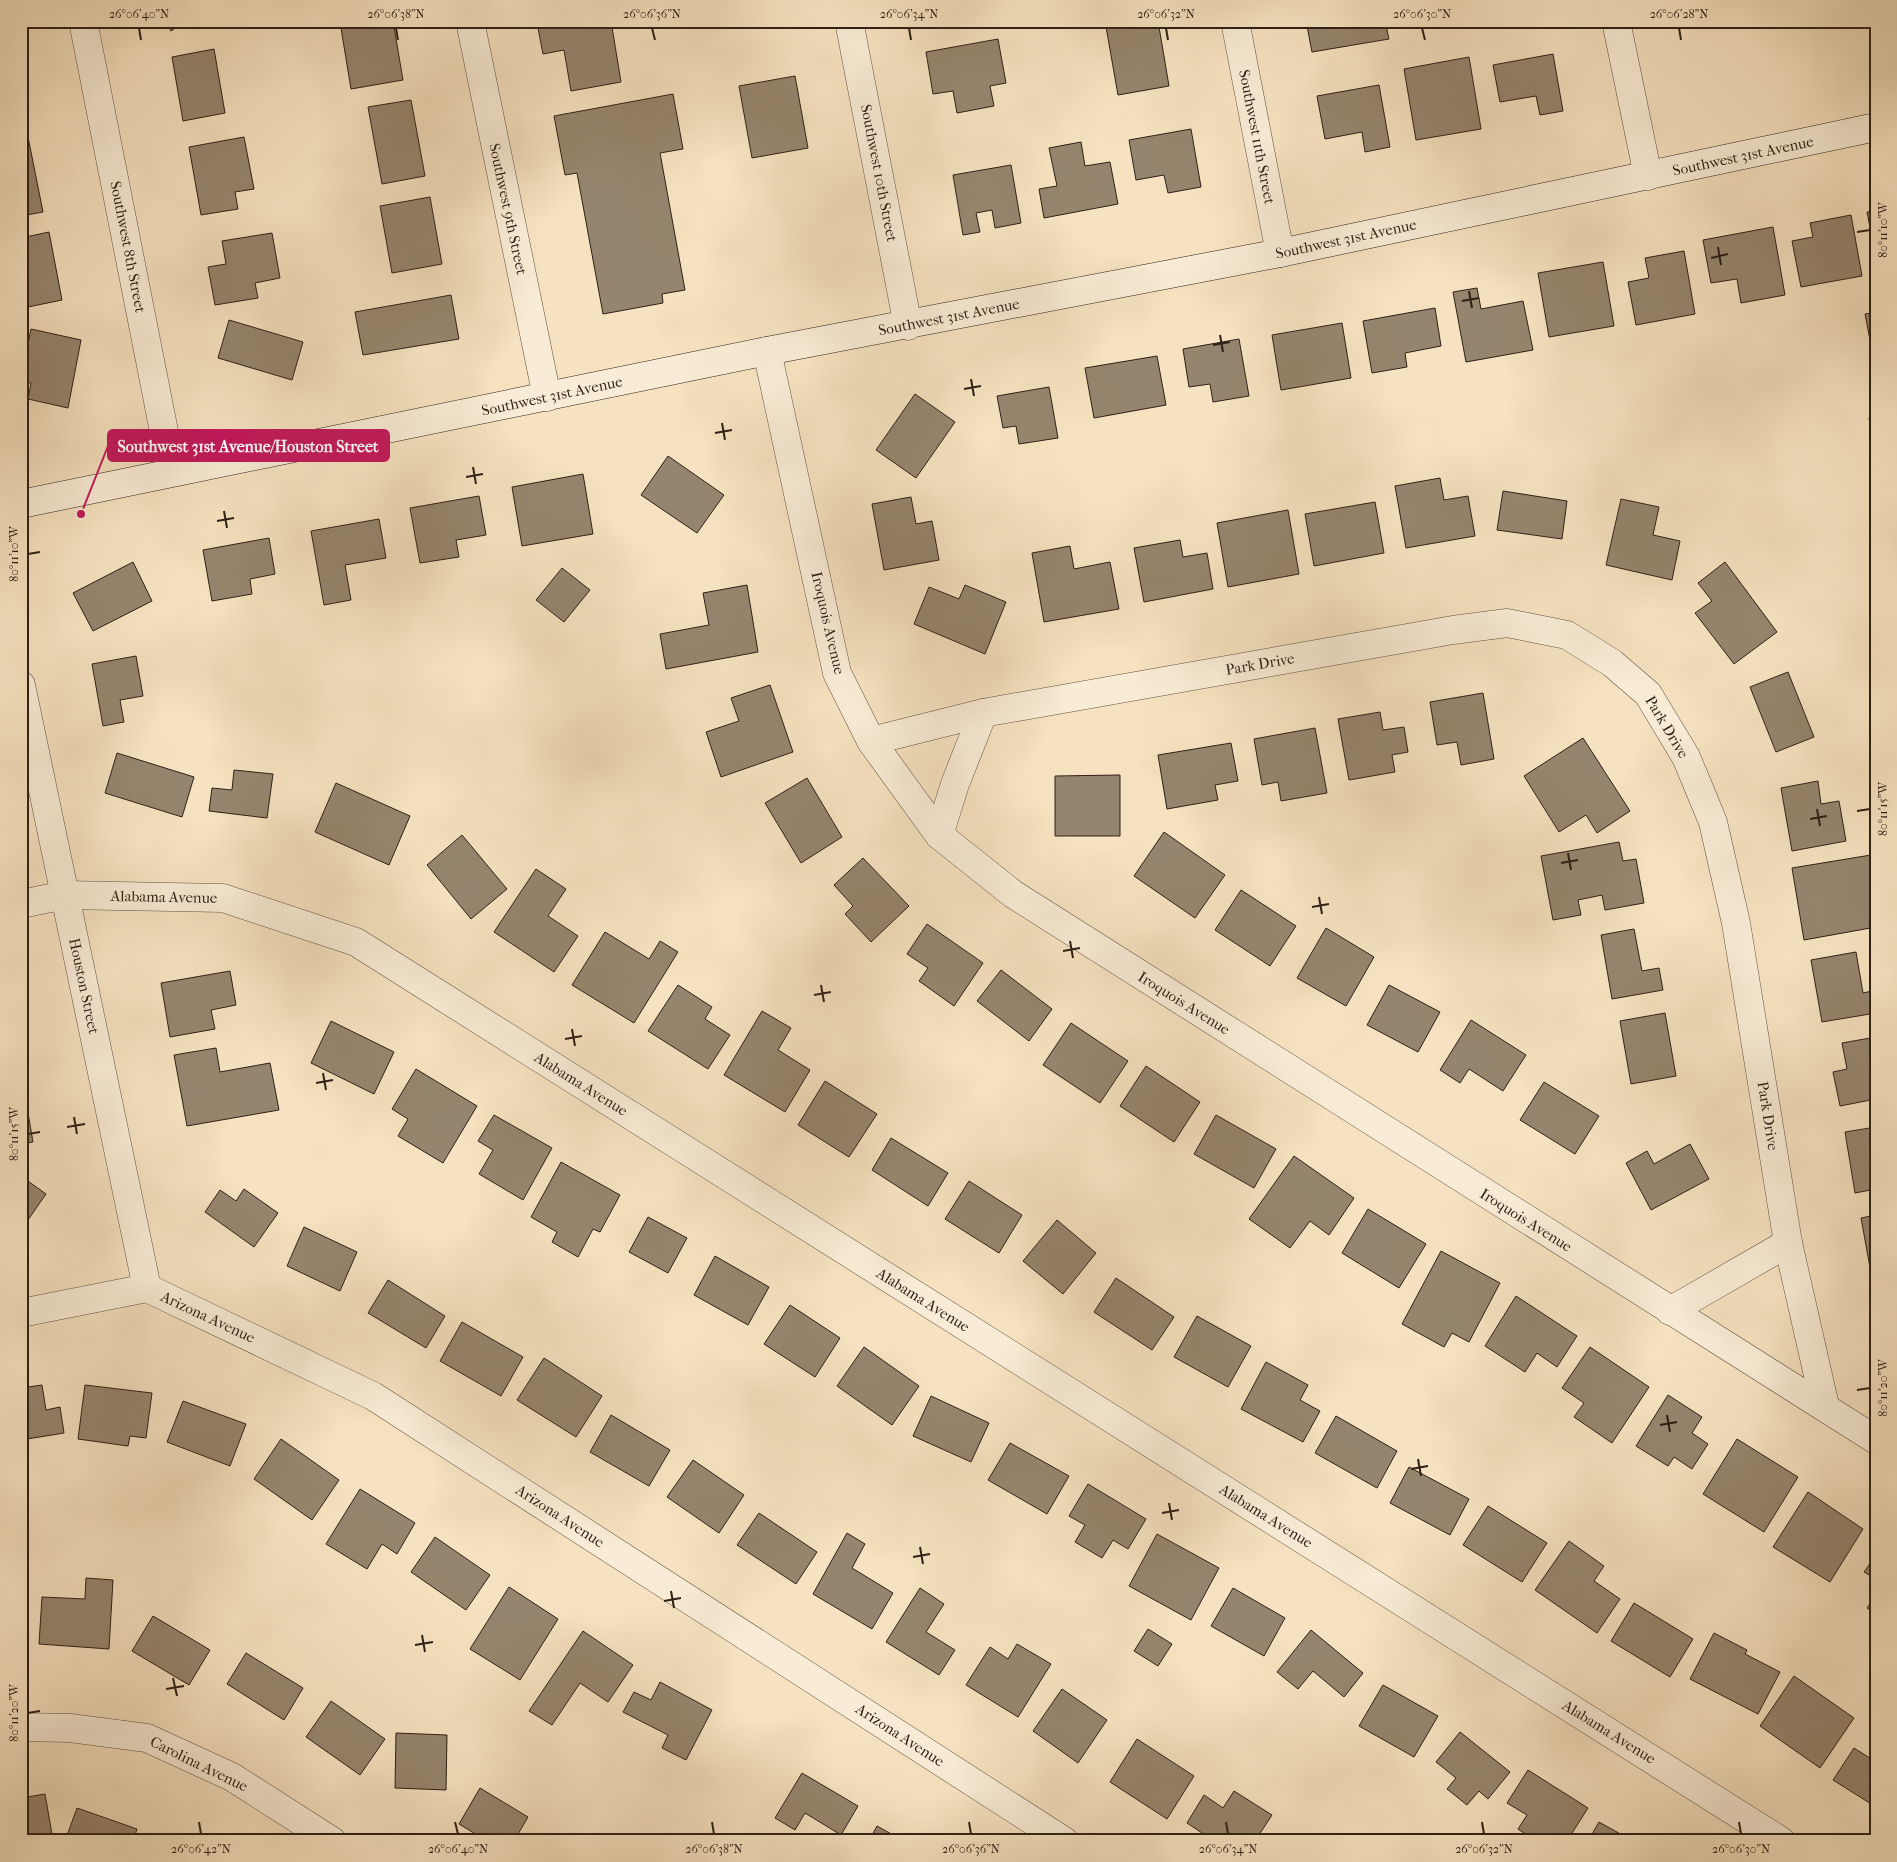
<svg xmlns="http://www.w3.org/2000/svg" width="1897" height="1862" viewBox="0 0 1897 1862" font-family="'IM FELL French Canon',serif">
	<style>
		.building { fill: #96856e; stroke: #2e2016 }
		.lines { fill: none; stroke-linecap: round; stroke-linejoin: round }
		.street-casing { stroke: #605040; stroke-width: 29 }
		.secondary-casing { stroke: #2e2016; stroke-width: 29 }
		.street { stroke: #f9ecd6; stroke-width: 28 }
		.secondary { stroke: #f9ecd6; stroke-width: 28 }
		.ticks { fill: none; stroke: #2e2016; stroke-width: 2 }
		.labels { text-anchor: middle; stroke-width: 4; stroke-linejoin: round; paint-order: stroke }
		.street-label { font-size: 15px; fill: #2e2016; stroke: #f9ecd6 }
		.leader { fill: none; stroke: #c2185b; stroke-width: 2 }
		.callout-dot { fill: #c2185b; stroke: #f9ecd6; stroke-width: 2 }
		.callout { fill: #c2185b; stroke: #c2185b; stroke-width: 2 }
		.callout-label { font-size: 16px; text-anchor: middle; font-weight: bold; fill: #fff }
		.neatline { fill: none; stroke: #2e2016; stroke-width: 2 }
		.ticks-label { font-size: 12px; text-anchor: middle; fill: #2e2016 }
	</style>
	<rect width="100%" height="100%" fill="#f6e2c0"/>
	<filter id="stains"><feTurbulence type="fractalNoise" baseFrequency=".004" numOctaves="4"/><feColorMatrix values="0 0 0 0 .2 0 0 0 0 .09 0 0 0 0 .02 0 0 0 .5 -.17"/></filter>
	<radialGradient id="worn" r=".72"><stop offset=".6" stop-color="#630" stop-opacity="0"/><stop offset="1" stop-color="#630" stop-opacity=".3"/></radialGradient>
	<!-- building -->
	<g class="building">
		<polygon points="165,21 186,21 171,31"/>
		<polygon points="346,21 393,21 403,80 351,89 340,22"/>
		<polygon points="545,21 611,21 621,82 571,91 564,50 543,54 537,23"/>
		<polygon points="1105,21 1158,21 1169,86 1118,95"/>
		<polygon points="1306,21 1385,21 1389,39 1312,52"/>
		<polygon points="998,39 1006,83 990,86 994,106 957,113 953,91 933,94 926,52"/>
		<polygon points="214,49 225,113 183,121 172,57"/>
		<polygon points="1553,54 1563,111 1540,115 1536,96 1500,102 1493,65"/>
		<polygon points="1469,57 1481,129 1416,140 1404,69"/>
		<polygon points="795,76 808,148 752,158 739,86"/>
		<polygon points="1379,85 1390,147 1365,152 1362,132 1325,139 1317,96"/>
		<polygon points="21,90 26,111 21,112"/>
		<polygon points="673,94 683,149 660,153 685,290 662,294 663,303 603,314 577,173 565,175 554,116"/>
		<polygon points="411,100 425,176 382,184 368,107"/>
		<polygon points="1191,129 1201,187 1168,193 1164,175 1136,180 1129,140"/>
		<polygon points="27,132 43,212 21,216 21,133"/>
		<polygon points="244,137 254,189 235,192 238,209 201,215 189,147"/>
		<polygon points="1081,142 1085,166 1110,162 1118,204 1044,218 1039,189 1057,186 1049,148"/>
		<polygon points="1011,165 1021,223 995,228 992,210 976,213 980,232 963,235 953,175"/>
		<polygon points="430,197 442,264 392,273 380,206"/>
		<polygon points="1876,210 1876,253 1875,253 1867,212"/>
		<polygon points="1851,215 1862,276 1801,287 1792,241 1813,237 1810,223"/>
		<polygon points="1773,227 1785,295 1741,303 1737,279 1711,283 1703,240"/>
		<polygon points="49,232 62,300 23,308 21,238"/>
		<polygon points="272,233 280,278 255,283 258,298 215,305 208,267 226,264 222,241"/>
		<polygon points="1684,251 1695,314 1636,325 1628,282 1649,278 1645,258"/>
		<polygon points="1603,262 1614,326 1549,337 1538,273"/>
		<polygon points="1477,288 1481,309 1523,301 1533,350 1466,362 1453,292"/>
		<polygon points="451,295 459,339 363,355 355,312"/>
		<polygon points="1435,308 1441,346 1405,353 1407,367 1372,373 1363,321"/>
		<polygon points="1876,312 1876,366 1875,366 1865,314"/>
		<polygon points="229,320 303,342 292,380 218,358"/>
		<polygon points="1342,323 1351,378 1281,390 1272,335"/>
		<polygon points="31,329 81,340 68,408 28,399 31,383 21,381 21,377"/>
		<polygon points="1239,339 1249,396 1213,402 1210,384 1189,387 1183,349"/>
		<polygon points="1157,356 1166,405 1094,418 1085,368"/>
		<polygon points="1049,387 1058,438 1019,444 1016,426 1003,428 997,396"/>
		<polygon points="915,394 955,422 916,478 876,450"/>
		<polygon points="1876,417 1876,454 1869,418"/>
		<polygon points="668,456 724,495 697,533 641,495"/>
		<polygon points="583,474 593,534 522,546 512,487"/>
		<polygon points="1440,478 1444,500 1468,496 1475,536 1406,548 1395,486"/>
		<polygon points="1503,491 1567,501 1562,539 1497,530"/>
		<polygon points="479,496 486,535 456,540 459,557 420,563 410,508"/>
		<polygon points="911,497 916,524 932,521 939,560 884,570 872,504"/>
		<polygon points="1621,499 1659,507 1653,535 1680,541 1672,580 1606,565"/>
		<polygon points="1375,502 1384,553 1314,566 1305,514"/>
		<polygon points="1288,510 1299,574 1228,587 1217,523"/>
		<polygon points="379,519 386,558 345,565 351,600 324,605 311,531"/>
		<polygon points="269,538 275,574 250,579 252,594 212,601 203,550"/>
		<polygon points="1180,540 1183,557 1207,553 1213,589 1144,602 1134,548"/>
		<polygon points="1070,546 1074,569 1110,562 1119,609 1044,622 1032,553"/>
		<polygon points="133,562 152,601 93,631 73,593"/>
		<polygon points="1725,562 1777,632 1734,664 1695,613 1712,601 1698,583"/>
		<polygon points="562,568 590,590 564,622 536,600"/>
		<polygon points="747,585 758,652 666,669 660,634 709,625 703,593"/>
		<polygon points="965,585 1006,602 985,654 914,624 929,587 959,599"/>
		<polygon points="136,656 143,696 120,700 124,722 103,726 92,664"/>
		<polygon points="1788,672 1814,737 1776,752 1750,687"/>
		<polygon points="770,685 793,752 721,777 706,732 739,721 731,698"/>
		<polygon points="1483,693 1494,759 1461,765 1457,742 1437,745 1430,702"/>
		<polygon points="1380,712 1383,730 1404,727 1408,752 1392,755 1395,772 1349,780 1338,719"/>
		<polygon points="1315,728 1327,793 1281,801 1278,782 1262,785 1254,739"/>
		<polygon points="1583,738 1630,811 1597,833 1586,815 1559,832 1524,776"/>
		<polygon points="1231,743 1238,781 1215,785 1218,800 1167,809 1158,755"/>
		<polygon points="117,753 194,777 182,817 105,793"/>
		<polygon points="234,770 273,774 267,818 209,811 212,788 232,790"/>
		<polygon points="1120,775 1120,836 1055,836 1055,776"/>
		<polygon points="807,778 842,837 801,863 765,803"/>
		<polygon points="1818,781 1821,804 1839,801 1846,841 1792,851 1781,788"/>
		<polygon points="336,783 410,816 389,865 315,832"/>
		<polygon points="1164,832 1225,875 1195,918 1134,876"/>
		<polygon points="462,835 507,889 471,919 427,865"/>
		<polygon points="1619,842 1623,861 1636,859 1644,903 1605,910 1602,895 1578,900 1581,915 1553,920 1541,856"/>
		<polygon points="1871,855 1876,884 1876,927 1804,940 1792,868"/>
		<polygon points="863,858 909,906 871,942 845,914 853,906 834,885"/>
		<polygon points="536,869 566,889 548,916 578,936 554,972 494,932"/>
		<polygon points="1241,890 1296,926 1270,966 1215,930"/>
		<polygon points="927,924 983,963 954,1006 919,981 928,968 907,954"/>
		<polygon points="1326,928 1374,957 1346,1006 1297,978"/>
		<polygon points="1634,929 1642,971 1659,968 1663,990 1612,999 1601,935"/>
		<polygon points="605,932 649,959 660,941 678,952 634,1023 572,985"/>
		<polygon points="1856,952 1863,993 1876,990 1876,1013 1822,1022 1811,960"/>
		<polygon points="1001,970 1052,1009 1029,1041 977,1001"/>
		<polygon points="230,971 236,1005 211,1010 215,1029 170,1037 161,983"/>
		<polygon points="678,985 712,1007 705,1019 730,1035 708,1069 648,1031"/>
		<polygon points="1389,985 1440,1012 1418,1052 1367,1025"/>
		<polygon points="762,1011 791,1028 778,1050 810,1070 785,1112 724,1075"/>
		<polygon points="1665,1013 1676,1076 1631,1084 1620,1021"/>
		<polygon points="1471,1020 1526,1055 1503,1091 1469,1069 1460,1083 1440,1070"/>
		<polygon points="331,1021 394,1052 374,1094 311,1063"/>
		<polygon points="1071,1023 1128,1061 1100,1103 1043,1065"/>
		<polygon points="1876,1037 1876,1099 1840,1106 1833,1072 1847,1069 1842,1043"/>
		<polygon points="216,1048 220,1072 270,1063 279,1110 187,1126 174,1055"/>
		<polygon points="1146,1066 1200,1102 1174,1142 1120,1106"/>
		<polygon points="416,1069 477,1106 443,1163 398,1136 408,1119 392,1109"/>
		<polygon points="825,1081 877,1114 849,1157 798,1125"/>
		<polygon points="1544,1082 1599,1116 1575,1154 1520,1120"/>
		<polygon points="23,1084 33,1142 21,1144 21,1085"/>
		<polygon points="494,1115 552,1148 523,1200 479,1174 493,1150 478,1141"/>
		<polygon points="1216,1115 1276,1149 1254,1188 1194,1154"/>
		<polygon points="1876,1127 1876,1189 1855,1193 1845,1132"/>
		<polygon points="891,1138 948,1173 928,1206 872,1170"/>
		<polygon points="1690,1144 1709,1179 1651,1210 1626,1163 1647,1151 1654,1164"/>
		<polygon points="1294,1156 1354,1198 1329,1235 1310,1221 1290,1248 1249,1219"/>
		<polygon points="561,1162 620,1195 600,1232 593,1229 578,1257 552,1242 557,1232 531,1217"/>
		<polygon points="21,1176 46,1194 21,1230"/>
		<polygon points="969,1181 1022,1215 999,1253 945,1219"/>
		<polygon points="244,1189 278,1213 254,1247 205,1212 220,1190 236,1201"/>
		<polygon points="1368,1209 1426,1244 1399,1288 1342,1253"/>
		<polygon points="1876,1215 1876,1283 1873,1284 1861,1218"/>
		<polygon points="648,1217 687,1238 668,1273 629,1252"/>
		<polygon points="1057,1220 1096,1253 1063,1294 1023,1261"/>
		<polygon points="304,1227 357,1252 340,1291 287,1266"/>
		<polygon points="1441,1251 1500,1283 1469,1342 1452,1333 1444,1347 1402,1324"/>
		<polygon points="715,1256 769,1287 748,1325 694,1295"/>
		<polygon points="1116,1278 1174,1317 1152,1350 1094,1312"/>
		<polygon points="388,1280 445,1316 426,1348 368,1313"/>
		<polygon points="1516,1296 1577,1336 1557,1367 1537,1353 1525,1372 1485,1346"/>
		<polygon points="790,1305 840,1338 815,1377 764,1344"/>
		<polygon points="1197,1316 1251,1346 1228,1387 1174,1357"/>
		<polygon points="462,1322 523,1357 501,1396 440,1361"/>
		<polygon points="864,1347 919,1386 892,1425 837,1386"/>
		<polygon points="1590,1347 1649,1387 1612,1443 1574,1417 1584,1403 1562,1388"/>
		<polygon points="544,1358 602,1396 576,1437 517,1400"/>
		<polygon points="1266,1362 1308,1385 1300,1400 1320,1411 1303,1442 1241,1409"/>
		<polygon points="42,1385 46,1410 60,1407 64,1433 21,1440 21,1388"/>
		<polygon points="85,1385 152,1393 146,1438 130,1436 128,1446 78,1439"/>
		<polygon points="1668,1395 1702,1417 1692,1433 1708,1444 1692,1469 1674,1457 1668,1466 1636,1446"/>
		<polygon points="931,1396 989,1423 971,1462 913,1436"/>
		<polygon points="183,1401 246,1424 230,1466 167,1442"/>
		<polygon points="611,1415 670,1450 649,1486 590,1452"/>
		<polygon points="1336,1416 1397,1451 1377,1488 1315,1453"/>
		<polygon points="281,1439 339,1480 312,1520 254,1479"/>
		<polygon points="1737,1439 1798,1477 1764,1532 1703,1494"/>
		<polygon points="1010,1443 1069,1476 1047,1514 988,1480"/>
		<polygon points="693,1460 744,1495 719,1533 667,1497"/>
		<polygon points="1409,1467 1469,1499 1450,1535 1390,1503"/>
		<polygon points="1088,1484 1146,1519 1128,1549 1113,1540 1102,1558 1075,1542 1085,1525 1069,1516"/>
		<polygon points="360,1489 415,1523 397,1554 382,1544 367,1569 326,1544"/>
		<polygon points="1808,1492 1863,1529 1830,1582 1773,1547"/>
		<polygon points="1488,1506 1547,1543 1522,1582 1463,1545"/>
		<polygon points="759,1513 817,1552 796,1584 737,1545"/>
		<polygon points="847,1533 865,1544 852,1568 893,1593 872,1629 813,1594"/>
		<polygon points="1157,1534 1219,1568 1191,1620 1129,1586"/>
		<polygon points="435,1537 490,1575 466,1610 411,1572"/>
		<polygon points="1569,1541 1604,1566 1594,1581 1620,1599 1597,1633 1535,1590"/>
		<polygon points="1876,1555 1876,1579 1864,1572"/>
		<polygon points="86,1578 113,1580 109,1649 39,1644 42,1597 85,1599"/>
		<polygon points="509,1587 558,1619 520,1680 470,1649"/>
		<polygon points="920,1588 944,1604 926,1632 955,1650 939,1675 886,1642"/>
		<polygon points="1233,1588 1285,1618 1264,1656 1211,1626"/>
		<polygon points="1876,1595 1876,1614 1867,1608"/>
		<polygon points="1634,1603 1693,1639 1670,1677 1611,1641"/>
		<polygon points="153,1616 210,1650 189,1685 132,1651"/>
		<polygon points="1148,1629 1172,1644 1158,1666 1134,1651"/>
		<polygon points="1311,1630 1363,1673 1344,1697 1313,1671 1298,1689 1277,1672"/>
		<polygon points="583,1631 633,1665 608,1702 580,1683 552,1725 529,1711"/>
		<polygon points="1714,1633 1747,1650 1745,1654 1780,1672 1758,1714 1690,1679"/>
		<polygon points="1017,1644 1051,1664 1018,1717 966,1685 990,1647 1008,1659"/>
		<polygon points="246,1653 303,1688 284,1720 227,1684"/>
		<polygon points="1794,1676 1854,1718 1820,1768 1760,1726"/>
		<polygon points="660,1682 712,1710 686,1760 662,1748 668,1735 623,1712 634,1692 651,1700"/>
		<polygon points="1383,1685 1438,1716 1414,1757 1359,1726"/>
		<polygon points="1062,1689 1107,1720 1078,1763 1033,1731"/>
		<polygon points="331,1701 385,1739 360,1775 306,1737"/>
		<polygon points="1460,1732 1510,1772 1488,1799 1479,1791 1467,1805 1447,1789 1456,1778 1436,1762"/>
		<polygon points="396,1733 447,1735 446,1790 395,1788"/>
		<polygon points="1137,1739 1194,1776 1167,1819 1110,1782"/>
		<polygon points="1854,1748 1876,1762 1876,1807 1833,1780"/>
		<polygon points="1528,1770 1588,1808 1567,1841 1536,1841 1518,1829 1527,1815 1507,1803"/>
		<polygon points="802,1773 858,1806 841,1835 805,1813 795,1830 775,1818"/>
		<polygon points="480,1788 528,1817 514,1841 487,1841 459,1824"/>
		<polygon points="1234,1791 1272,1815 1255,1841 1214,1841 1187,1823 1204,1795 1223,1808"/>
		<polygon points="45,1794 53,1840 21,1841 21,1798"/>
		<polygon points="77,1808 137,1829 133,1841 65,1841"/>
		<polygon points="1599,1822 1633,1841 1588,1841"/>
		<polygon points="877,1826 904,1841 869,1841"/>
		<polygon points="161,1836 171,1841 159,1841"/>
	</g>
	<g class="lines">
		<!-- street casing -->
		<g class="street-casing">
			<g id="street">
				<polyline points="83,21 172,472"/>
				<polyline points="470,21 547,397"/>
				<polyline points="849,21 908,326"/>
				<polyline points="1235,21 1280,253"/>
				<polyline points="1616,21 1648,176"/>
				<polyline points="767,351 837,673 871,741 939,835 1013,894 1876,1440"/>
				<polyline points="21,685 147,1288"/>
				<polyline points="871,741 983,713 1453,630 1507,623 1567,635 1612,663 1648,694 1686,757 1713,822 1736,923 1788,1243 1825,1406"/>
				<polyline points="939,835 955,784 983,713"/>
				<polyline points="21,904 65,895 223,898 356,942 1781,1841"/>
				<polyline points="1670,1311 1788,1243"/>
				<polyline points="21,1313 147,1288 373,1396 1064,1841"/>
				<polyline points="21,1727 70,1728 147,1738 232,1777 332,1841"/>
			</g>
		</g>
		<!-- secondary casing -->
		<g class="secondary-casing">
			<polyline id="secondary" points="21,504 767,351 1280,253 1876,127"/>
		</g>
		<!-- street -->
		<use href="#street" class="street"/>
		<!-- secondary -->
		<use href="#secondary" class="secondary"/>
	</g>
	<!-- ticks -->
	<path class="ticks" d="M139 28 141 40M396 28 398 40M652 28 655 40M909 28 911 40M1166 28 1168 40M1422 28 1425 40M1679 28 1681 40M1857 232 1870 230M1718 247 1721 265M1711 258 1728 254M1469 291 1472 308M1462 301 1479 298M1220 335 1223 352M1213 345 1230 342M971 379 974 396M964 389 981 386M722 423 725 440M715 433 732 430M473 467 476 484M466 477 483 474M224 511 227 528M217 521 234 518M28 554 40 552M1817 809 1820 826M1857 811 1870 809M1810 819 1827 816M1568 853 1571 870M1561 863 1578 860M1319 897 1322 914M1312 907 1329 904M1070 941 1073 958M1063 951 1080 948M821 985 824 1002M814 995 831 992M572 1029 575 1046M565 1039 582 1036M323 1073 326 1090M316 1083 333 1080M74 1117 77 1134M67 1127 85 1124M28 1134 40 1132M1857 1390 1870 1388M1667 1415 1670 1432M1660 1425 1677 1422M1418 1459 1421 1476M1411 1469 1428 1466M1169 1503 1172 1520M1162 1513 1179 1510M920 1547 923 1564M913 1557 930 1554M671 1591 674 1608M664 1601 681 1598M422 1635 425 1652M415 1645 433 1642M173 1678 177 1696M166 1689 184 1686M28 1713 40 1711M199 1822 201 1834M455 1822 458 1834M712 1822 714 1834M969 1822 971 1834M1226 1822 1228 1834M1482 1822 1484 1834M1739 1822 1741 1834"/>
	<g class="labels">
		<!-- street labels -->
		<g class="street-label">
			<text transform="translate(1257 137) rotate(79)" y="5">Southwest 11th Street</text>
			<text transform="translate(1743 156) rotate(-12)" y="5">Southwest 31st Avenue</text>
			<text transform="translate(879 173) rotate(79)" y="5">Southwest 10th Street</text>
			<text transform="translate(508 209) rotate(78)" y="5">Southwest 9th Street</text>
			<text transform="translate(1346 239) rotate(-12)" y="5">Southwest 31st Avenue</text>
			<text transform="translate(128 247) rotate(79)" y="5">Southwest 8th Street</text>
			<text transform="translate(949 317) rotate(-11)" y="5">Southwest 31st Avenue</text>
			<text transform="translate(552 396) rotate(-12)" y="5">Southwest 31st Avenue</text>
			<text transform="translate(828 623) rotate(77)" y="5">Iroquois Avenue</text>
			<text transform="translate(1260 664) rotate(-10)" y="5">Park Drive</text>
			<text transform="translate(1667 727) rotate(59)" y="5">Park Drive</text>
			<text transform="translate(164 897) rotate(1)" y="5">Alabama Avenue</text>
			<text transform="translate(84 986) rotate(78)" y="5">Houston Street</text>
			<text transform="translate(1184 1003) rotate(32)" y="5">Iroquois Avenue</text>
			<text transform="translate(581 1084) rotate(32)" y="5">Alabama Avenue</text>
			<text transform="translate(1768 1116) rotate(81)" y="5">Park Drive</text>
			<text transform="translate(1526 1220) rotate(32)" y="5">Iroquois Avenue</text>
			<text transform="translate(923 1300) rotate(32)" y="5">Alabama Avenue</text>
			<text transform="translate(208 1317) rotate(25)" y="5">Arizona Avenue</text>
			<text transform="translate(560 1516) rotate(33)" y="5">Arizona Avenue</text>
			<text transform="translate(1266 1516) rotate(32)" y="5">Alabama Avenue</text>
			<text transform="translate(1609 1732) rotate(32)" y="5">Alabama Avenue</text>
			<text transform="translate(900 1735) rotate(33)" y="5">Arizona Avenue</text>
			<text transform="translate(199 1764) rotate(26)" y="5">Carolina Avenue</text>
		</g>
	</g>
	<!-- callouts -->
	<path class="leader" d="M81 514L108 446"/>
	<circle class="callout-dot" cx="81" cy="514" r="5"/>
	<rect class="callout" x="108" y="430" width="281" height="31" rx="5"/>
	<g class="callout-label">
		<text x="248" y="452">Southwest 31st Avenue/Houston Street</text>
	</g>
	<!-- margin -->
	<rect width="1897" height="1862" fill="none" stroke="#f6e2c0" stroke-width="55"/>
	<rect x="28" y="28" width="1842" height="1806" class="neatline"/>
	<g class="ticks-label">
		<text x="139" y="18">26°06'40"N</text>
		<text x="396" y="18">26°06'38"N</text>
		<text x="652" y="18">26°06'36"N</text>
		<text x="909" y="18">26°06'34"N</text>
		<text x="1166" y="18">26°06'32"N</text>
		<text x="1422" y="18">26°06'30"N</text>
		<text x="1679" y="18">26°06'28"N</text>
		<text transform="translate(1883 230) rotate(-90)" y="4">80°11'10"W</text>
		<text transform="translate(14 554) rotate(-90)" y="4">80°11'10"W</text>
		<text transform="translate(1883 809) rotate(-90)" y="4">80°11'15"W</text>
		<text transform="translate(14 1134) rotate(-90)" y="4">80°11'15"W</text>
		<text transform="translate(1883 1388) rotate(-90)" y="4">80°11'20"W</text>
		<text transform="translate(14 1713) rotate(-90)" y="4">80°11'20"W</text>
		<text x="201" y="1853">26°06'42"N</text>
		<text x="458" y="1853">26°06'40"N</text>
		<text x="714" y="1853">26°06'38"N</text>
		<text x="971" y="1853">26°06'36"N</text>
		<text x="1228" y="1853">26°06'34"N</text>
		<text x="1484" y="1853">26°06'32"N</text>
		<text x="1741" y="1853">26°06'30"N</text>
	</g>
	<rect width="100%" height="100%" filter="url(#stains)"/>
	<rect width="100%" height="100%" fill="url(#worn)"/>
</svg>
